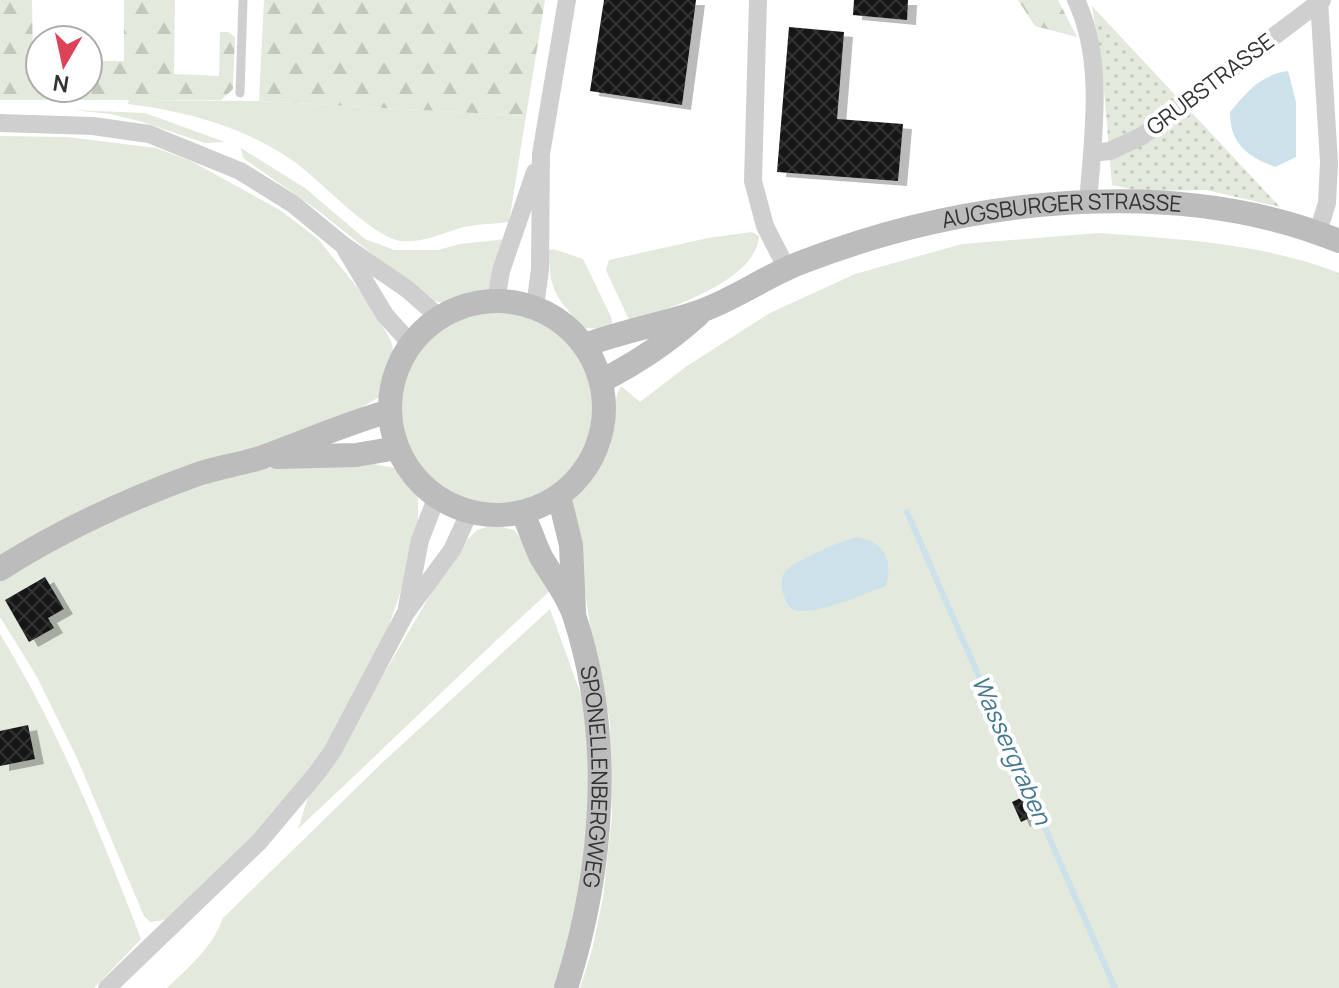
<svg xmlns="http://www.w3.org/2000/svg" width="1339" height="988" viewBox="0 0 1339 988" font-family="Manrope,sans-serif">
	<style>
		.grass { fill: #e3e9dc }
		.forest { fill: url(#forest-firs) }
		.park { fill: url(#park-dots) }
		.water { fill: #cde1ea }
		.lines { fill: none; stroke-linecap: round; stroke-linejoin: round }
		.stream { stroke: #cde1ea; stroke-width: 6 }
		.building { fill: url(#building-cross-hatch); filter: url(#shadow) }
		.lane { stroke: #cfcfcf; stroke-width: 9 }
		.street { stroke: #cfcfcf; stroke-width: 18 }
		.secondary { stroke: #bcbcbc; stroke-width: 24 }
		.labels { text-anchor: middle; stroke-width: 8; stroke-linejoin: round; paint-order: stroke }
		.street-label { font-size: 22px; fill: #323232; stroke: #fff }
		.water-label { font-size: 24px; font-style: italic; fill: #447891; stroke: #fff }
	</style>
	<defs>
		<pattern id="forest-firs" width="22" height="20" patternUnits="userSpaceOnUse" patternTransform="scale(2)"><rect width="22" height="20" fill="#e3e9dc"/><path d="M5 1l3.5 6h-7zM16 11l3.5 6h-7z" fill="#c3c8bd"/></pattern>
		<pattern id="park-dots" width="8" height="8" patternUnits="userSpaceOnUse" patternTransform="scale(2)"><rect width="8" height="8" fill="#e3e9dc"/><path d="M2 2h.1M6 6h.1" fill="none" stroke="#c3c8bd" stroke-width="1.8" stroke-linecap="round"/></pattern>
		<pattern id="building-cross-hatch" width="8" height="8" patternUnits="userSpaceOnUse" patternTransform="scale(2)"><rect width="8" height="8" fill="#191919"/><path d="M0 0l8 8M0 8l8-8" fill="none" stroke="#323232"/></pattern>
		<filter id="shadow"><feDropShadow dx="9" dy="5" stdDeviation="0" flood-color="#0004"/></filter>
	</defs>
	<rect width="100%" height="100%" fill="#fff"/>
	<!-- grass -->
	<g class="grass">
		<path d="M129 100 259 101 526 116 509 222C493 224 476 224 460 228 441 234 422 243 401 241 371 237 318 177 289 158 241 126 185 111 128 104Z"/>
		<polygon points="73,110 145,113 225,142 205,143 139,121 110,114"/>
		<polygon points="0,136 67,137 156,148 191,161 280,210 318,239 370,303 391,341 394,354 386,372 381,396 350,414 0,562"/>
		<polygon points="241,148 305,188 365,239 394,250 438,250 460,244 506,239 487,294 443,303 430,300 316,209 243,158"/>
		<path d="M752 232 759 236C756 282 668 308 630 322L606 270 609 260 708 238Z"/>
		<path d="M1098 233C1179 239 1262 243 1339 273V988H580L592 950 603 898 612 817 610 723 591 632 572 501C592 483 610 456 614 429 617 412 612 402 621 386L640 402 687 366 770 313 855 274 962 244Z"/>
		<path d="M553 249 583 259 612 319 611 329 583 328C557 297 549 293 549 250Z"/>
		<circle cx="498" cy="409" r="97"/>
		<polygon points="362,462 395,468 418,498 418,531 408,570 384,640 328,745 256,834 210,879 165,920 150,922 144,916 76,756 37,677 0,617 0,579 79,531 180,490 258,470 296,464"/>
		<path d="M495 525 514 530 530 549 551 590C465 668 383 750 298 829L309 794 369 699 456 551 477 530Z"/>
		<path d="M550 609 586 709 589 828 580 895 555 988H167C189 967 212 948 223 918L383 762Z"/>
		<path d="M0 634C59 730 101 835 141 939L94 988H0Z"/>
	</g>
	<!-- forest -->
	<g class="forest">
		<polygon points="0,0 32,0 33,61 40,61 40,88 88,88 88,61 124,61 124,0 175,0 174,74 219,76 220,32 228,32 235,37 233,89 221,100 0,100"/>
		<polygon points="264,0 545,0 526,116 259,101"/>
		<polygon points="1018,0 1058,0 1077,37 1035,26"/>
	</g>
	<!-- park -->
	<polygon class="park" points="1092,6 1280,207 1206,190 1139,191 1112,185 1103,78"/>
	<!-- water -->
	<g class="water">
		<path d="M1288 71 1296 102V157L1275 167C1247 156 1230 144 1230 112 1248 91 1260 75 1288 71Z"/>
		<path d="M859 537C886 544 893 560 886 586 864 594 823 612 801 611 791 611 786 604 784 596 781 587 780 579 785 572 793 561 844 539 859 537Z"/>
	</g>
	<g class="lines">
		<!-- stream -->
		<polyline class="stream" points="907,512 1115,988"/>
	</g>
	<!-- building -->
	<g class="building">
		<polygon points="604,0 696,0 682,105 590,91"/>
		<polygon points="854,0 908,0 907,20 853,15"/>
		<polygon points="789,27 844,32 837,119 903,124 898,181 777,172"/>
		<polygon points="45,577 64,609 48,618 54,628 29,642 5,600"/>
		<polygon points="28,725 35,759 0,766 0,731"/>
		<polygon points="1027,795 1036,815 1021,822 1012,802"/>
	</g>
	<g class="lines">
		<!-- lane -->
		<polyline class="lane" points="240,93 243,0"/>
		<!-- street -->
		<g class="street">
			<polyline points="758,0 753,181 765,226 787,269"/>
			<path d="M1076 0C1105 61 1093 137 1088 202"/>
			<polyline points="0,123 93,126 149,134 240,171 293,204 343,245 407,289 439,317"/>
			<polyline points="1092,153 1110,151 1142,136 1322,0"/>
			<polyline points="1318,232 1327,203 1329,162 1319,0"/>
			<polyline points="346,250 385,315 411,344"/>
			<polyline points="496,301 501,271 535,172"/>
			<polyline points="535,307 540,269 541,154 567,0"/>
			<polyline points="407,607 420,540 437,496"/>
			<polyline points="107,988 259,842 316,774 332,752 405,614 452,550 470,511"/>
		</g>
		<!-- secondary -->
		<g class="secondary">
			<circle cx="497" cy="408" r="107"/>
			<path id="s1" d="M585 345C623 331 663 324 701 311 737 298 769 274 805 261 967 199 1175 174 1339 241"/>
			<path d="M601 381C637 363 668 342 698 315"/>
			<polyline points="277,457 356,455 397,448"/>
			<polyline points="559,496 571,545 574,611"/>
			<path id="s2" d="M522 512C529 526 534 542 541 557 552 576 567 594 574 615 614 736 604 869 566 988"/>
			<path d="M0 569C63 529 128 499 198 474 219 467 242 464 263 457 307 441 344 424 390 411"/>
		</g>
	</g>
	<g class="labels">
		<!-- street labels -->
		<g class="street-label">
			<text transform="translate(1210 84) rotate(-37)" y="8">GRUBSTRASSE</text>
			<text dy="8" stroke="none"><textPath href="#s1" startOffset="500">AUGSBURGER STRASSE</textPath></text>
			<text dy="8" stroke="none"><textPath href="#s2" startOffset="280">SPONELLENBERGWEG</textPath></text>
		</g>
		<!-- water labels -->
		<g class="water-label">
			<text transform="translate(1011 750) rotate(66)" y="8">Wassergraben</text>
		</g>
	</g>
	<!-- north arrow -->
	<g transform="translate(64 64) rotate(189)"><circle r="38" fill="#ffffff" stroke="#adadad" stroke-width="2"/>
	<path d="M0-6L14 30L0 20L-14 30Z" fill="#dc4258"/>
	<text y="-12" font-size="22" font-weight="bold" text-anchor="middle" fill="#323232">N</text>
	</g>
</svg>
